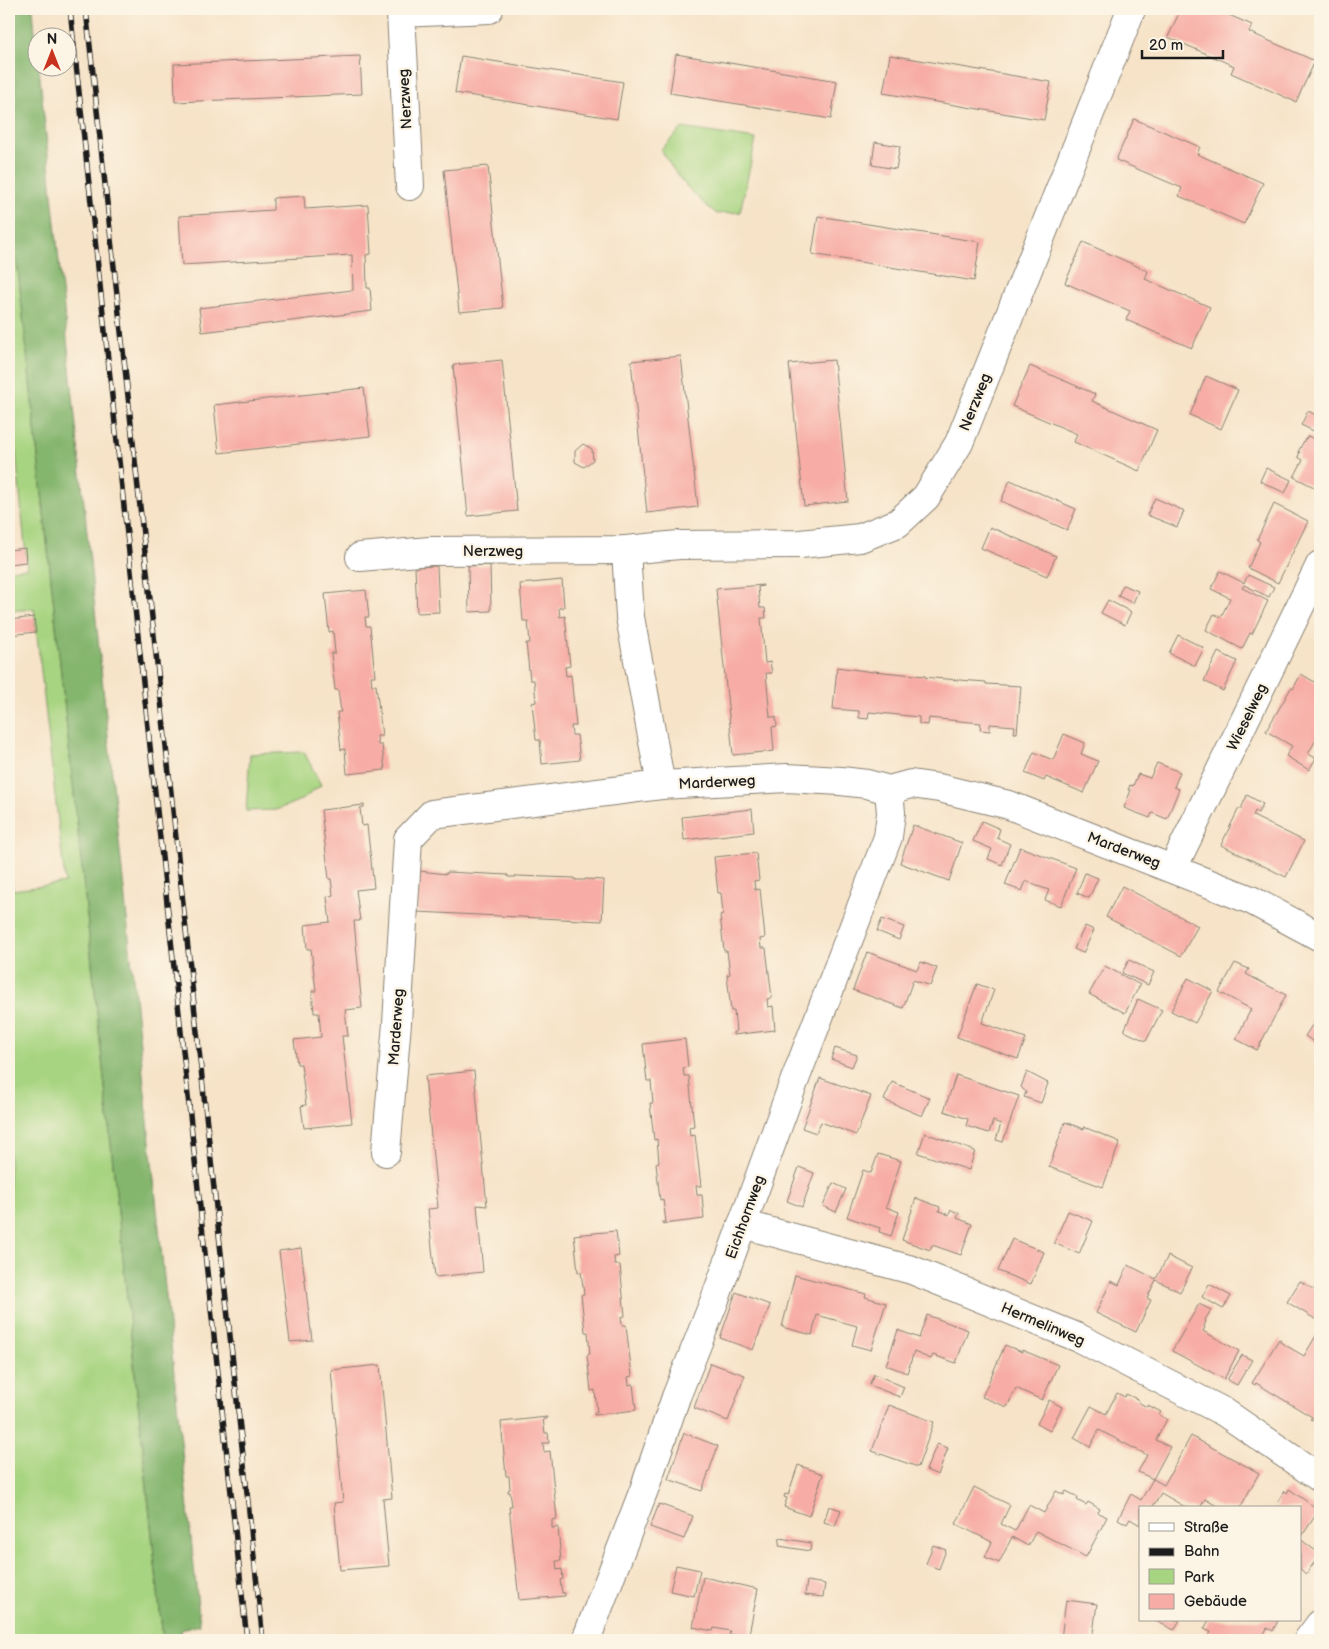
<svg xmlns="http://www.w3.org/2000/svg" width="1329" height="1649" viewBox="0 0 1329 1649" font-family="'Balsamiq Sans',sans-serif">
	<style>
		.green { fill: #a7d480; stroke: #62784e }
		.forest { fill: #85b66e; stroke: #506945 }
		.building { fill: #f7ada6 }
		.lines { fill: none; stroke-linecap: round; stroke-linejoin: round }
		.minor-casing { stroke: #898072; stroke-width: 30 }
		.minor { stroke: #fff; stroke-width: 28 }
		.rail-casing { stroke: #1c1c1c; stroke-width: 5.5 }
		.rail { stroke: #fcf5e5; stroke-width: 4; stroke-dasharray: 11; stroke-linecap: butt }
		.labels { text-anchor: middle; stroke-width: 4.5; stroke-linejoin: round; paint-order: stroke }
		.street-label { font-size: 15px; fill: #1c1c1c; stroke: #fcf5e5 }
	</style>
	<rect width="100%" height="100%" fill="#fcf5e5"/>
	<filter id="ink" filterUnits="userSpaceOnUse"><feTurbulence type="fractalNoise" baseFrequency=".02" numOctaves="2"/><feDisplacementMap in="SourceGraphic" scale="10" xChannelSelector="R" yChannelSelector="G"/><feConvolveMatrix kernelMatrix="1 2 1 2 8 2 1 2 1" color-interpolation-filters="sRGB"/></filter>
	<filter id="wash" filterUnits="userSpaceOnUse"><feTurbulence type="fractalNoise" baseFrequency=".0096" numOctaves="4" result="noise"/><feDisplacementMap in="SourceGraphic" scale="20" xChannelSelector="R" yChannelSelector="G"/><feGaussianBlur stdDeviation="1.12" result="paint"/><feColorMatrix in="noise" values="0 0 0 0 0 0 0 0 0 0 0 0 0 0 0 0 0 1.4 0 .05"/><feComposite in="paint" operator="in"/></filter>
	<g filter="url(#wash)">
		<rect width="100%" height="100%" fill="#f6e3c8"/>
		<!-- green -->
		<g class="green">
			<path d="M682 128 756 139 740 212 717 214C693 196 675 176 661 149Z"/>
			<polygon points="9,185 90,945 163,1640 17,1640 9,1638 9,867 10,867 13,890 65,883 34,609 9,611 9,570 27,568 9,379"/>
			<polygon points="304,752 321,785 303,799 276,810 246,811 250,754"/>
		</g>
		<!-- forest -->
		<polygon class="forest" points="9,9 33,9 38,68 39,68 200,1625 181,1630 182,1640 163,1640 90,945 9,185"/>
		<g id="blocks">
			<!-- building -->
			<g class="building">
				<polygon points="1181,9 1215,9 1252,25 1249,32 1315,61 1296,102 1231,73 1234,66 1168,37"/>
				<polygon points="676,54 837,81 831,119 670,93"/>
				<polygon points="890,55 1051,82 1044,120 883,93"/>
				<polygon points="360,56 362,94 175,102 174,64"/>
				<polygon points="461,56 623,82 617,119 455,93"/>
				<polygon points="1134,119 1200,147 1197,154 1263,183 1244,224 1179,196 1182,188 1116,160"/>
				<polygon points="875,142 900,146 896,169 872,165"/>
				<polygon points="488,166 503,308 459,312 444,170"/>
				<polygon points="304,196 305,209 368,205 371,254 366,255 367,288 370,288 372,311 202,332 199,308 353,290 352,255 182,265 179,216 273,210 273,198"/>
				<polygon points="818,216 980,242 974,281 812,254"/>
				<polygon points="1083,242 1148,271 1145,279 1210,307 1192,348 1126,320 1130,311 1065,283"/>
				<polygon points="681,356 698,507 647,513 631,361"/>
				<polygon points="502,360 517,511 468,516 453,365"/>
				<polygon points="834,360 848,501 804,506 789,364"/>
				<polygon points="1030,366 1095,394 1092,401 1157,430 1139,471 1074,442 1077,434 1012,406"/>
				<polygon points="1206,376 1238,390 1221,429 1190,415"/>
				<polygon points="364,388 370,436 219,453 214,405"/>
				<polygon points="1308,411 1320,417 1320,434 1301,425"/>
				<polygon points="1308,436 1320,442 1320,490 1294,477 1303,460 1298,457 1300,452 1298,452 1305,439 1306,439"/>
				<polygon points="583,444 592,449 593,460 584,467 575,462 575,451"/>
				<polygon points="1266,468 1291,480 1285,493 1260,481"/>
				<polygon points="1010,480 1076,509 1067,530 1001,501"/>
				<polygon points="1155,498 1184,511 1177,527 1147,515"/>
				<polygon points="1274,504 1308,521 1278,583 1248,568 1260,542 1257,540"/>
				<polygon points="990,527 1056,556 1047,576 981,548"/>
				<polygon points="25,548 26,562 9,564 9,550"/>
				<polygon points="490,565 491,611 469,612 468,566"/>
				<polygon points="437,566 439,612 417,613 415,567"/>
				<polygon points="1220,571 1244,583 1248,575 1274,587 1269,597 1244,585 1242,588 1268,601 1252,634 1250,633 1242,649 1206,630 1214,614 1221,617 1230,598 1211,589"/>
				<polygon points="562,580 564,607 559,608 560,617 565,616 570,666 565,667 566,676 571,675 576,726 571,726 572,735 577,735 580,760 542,764 540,740 536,740 532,703 536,702 534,680 530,680 526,643 530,643 528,621 523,621 520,584"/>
				<polygon points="763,585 763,586 758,587 760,608 765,608 766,618 761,618 765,663 770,662 772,673 766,673 770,717 776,717 777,726 772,727 774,751 733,755 716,589"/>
				<polygon points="1123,585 1138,591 1133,603 1118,596"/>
				<polygon points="366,590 369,617 365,617 366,626 370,626 375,676 371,676 372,685 376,685 382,736 377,736 378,745 382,745 385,770 347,774 345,749 341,750 337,712 341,712 338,690 335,690 331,653 335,653 333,631 329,632 325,594"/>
				<polygon points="1108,600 1131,612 1125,625 1101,613"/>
				<polygon points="34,617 36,632 9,635 9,620"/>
				<polygon points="1178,635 1204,648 1195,666 1169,653"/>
				<polygon points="1218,652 1237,661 1223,691 1204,681"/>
				<polygon points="837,667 873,672 873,671 925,676 925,677 933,678 986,682 986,684 1021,686 1017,733 1014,733 1015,726 990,724 990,731 980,730 981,723 929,718 928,725 919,724 919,717 869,712 868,719 859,718 859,711 833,709"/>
				<polygon points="1301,674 1320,685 1320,733 1308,754 1316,758 1309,770 1286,756 1292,746 1266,731 1291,688 1293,689"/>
				<polygon points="1064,734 1085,743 1081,754 1098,761 1084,793 1046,777 1044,781 1025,773 1034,752 1053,760"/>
				<polygon points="1157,763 1180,772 1174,787 1179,789 1167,819 1152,813 1150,818 1124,808 1131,790 1128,790 1130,785 1133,786 1138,774 1150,778"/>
				<polygon points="1247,795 1263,804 1258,813 1255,811 1253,816 1304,841 1286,877 1221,845 1239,808 1241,809"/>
				<polygon points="364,805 364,807 360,808 362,826 367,825 374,888 356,890 360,921 354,921 362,1008 345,1010 348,1036 342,1036 352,1123 304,1128 301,1106 306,1105 301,1064 297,1064 294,1040 321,1037 319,1013 314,1013 312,991 316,991 311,949 307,949 305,925 330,922 327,897 333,895 331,879 329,879 321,810"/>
				<polygon points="752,809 754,832 684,840 682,817"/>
				<polygon points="982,821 1000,829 997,838 1010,844 1002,865 988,859 992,849 973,841"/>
				<polygon points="913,825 962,843 949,881 900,863"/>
				<polygon points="1020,847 1076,868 1061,906 1045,900 1049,890 1037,886 1026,881 1022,891 1005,885"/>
				<polygon points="756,853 759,880 754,881 755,890 760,889 765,938 760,939 761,948 766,948 772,998 767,999 768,1007 773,1006 775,1030 733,1035 733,1032 736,1032 734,1011 731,1011 727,975 730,974 727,951 724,951 720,915 723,914 721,893 718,893 714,857"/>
				<polygon points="419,871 447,874 447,872 508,875 508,877 516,877 516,876 575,878 575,880 585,880 585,879 604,880 602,921 417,912"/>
				<polygon points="1085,873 1098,878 1089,898 1077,893"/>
				<polygon points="1122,886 1198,926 1181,956 1106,917"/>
				<polygon points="882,919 904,927 899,940 877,931"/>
				<polygon points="1085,926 1094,930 1083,953 1074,949"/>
				<polygon points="867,952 917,970 921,962 937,968 930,986 913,980 903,1008 853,990"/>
				<polygon points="1129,960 1154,972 1148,985 1122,973"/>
				<polygon points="1235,963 1249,969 1246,974 1286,995 1257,1050 1236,1039 1251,1009 1219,992"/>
				<polygon points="1105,966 1140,985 1125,1013 1089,994"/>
				<polygon points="1188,978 1213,991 1195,1023 1171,1011"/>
				<polygon points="977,984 994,990 982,1023 1026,1038 1018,1059 957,1037"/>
				<polygon points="1138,999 1162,1010 1146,1041 1124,1031"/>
				<polygon points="1320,1013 1320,1046 1305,1036"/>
				<polygon points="685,1039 688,1067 683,1068 684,1076 689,1076 694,1126 689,1127 690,1136 695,1135 701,1186 696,1186 697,1195 702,1195 704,1219 663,1224 662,1222 666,1222 663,1199 660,1200 656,1163 659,1162 657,1139 654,1140 650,1103 653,1103 651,1081 647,1081 643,1044"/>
				<polygon points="835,1048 857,1055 852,1067 831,1059"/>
				<polygon points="474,1071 487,1206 477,1205 483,1272 435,1277 428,1209 438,1208 425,1076"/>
				<polygon points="1027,1072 1048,1083 1041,1103 1024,1097 1026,1092 1021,1087"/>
				<polygon points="956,1075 1019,1096 1003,1142 996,1140 1001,1124 993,1121 989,1133 966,1126 968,1119 944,1111"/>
				<polygon points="820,1078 871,1096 856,1135 821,1122 816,1133 802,1128"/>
				<polygon points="892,1082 930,1098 922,1116 884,1100"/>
				<polygon points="1065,1122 1084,1129 1084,1127 1120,1142 1103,1187 1049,1167"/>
				<polygon points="925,1133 975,1151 969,1170 918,1153"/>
				<polygon points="878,1154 901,1161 886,1207 899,1212 891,1236 879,1232 880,1228 847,1217 863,1170 871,1173"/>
				<polygon points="799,1167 814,1173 802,1207 787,1201"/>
				<polygon points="833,1183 846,1189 836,1212 823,1206"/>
				<polygon points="916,1198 940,1207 939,1211 949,1215 951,1210 959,1213 957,1218 972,1224 961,1255 932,1245 930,1250 902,1240"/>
				<polygon points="1068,1211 1093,1221 1079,1254 1054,1243"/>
				<polygon points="616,1231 619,1256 614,1257 615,1265 620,1265 625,1316 621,1317 622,1325 626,1325 632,1376 628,1377 629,1385 633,1384 636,1410 594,1415 594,1413 597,1412 595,1390 591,1391 587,1355 590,1354 588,1332 585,1332 581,1295 584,1294 581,1272 578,1272 574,1235"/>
				<polygon points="1012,1239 1044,1252 1031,1284 998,1271"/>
				<polygon points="301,1248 312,1340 290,1342 279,1251"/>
				<polygon points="1168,1256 1192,1268 1180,1292 1156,1280 1147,1298 1151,1300 1136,1332 1096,1313 1111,1281 1119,1285 1128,1265 1156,1279"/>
				<polygon points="795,1275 866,1294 865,1297 886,1303 871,1350 852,1345 857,1326 817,1315 812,1335 782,1327"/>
				<polygon points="1300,1281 1320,1293 1320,1322 1287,1302"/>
				<polygon points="1209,1284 1231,1296 1223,1309 1202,1297"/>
				<polygon points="736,1292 770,1305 753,1350 720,1338"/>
				<polygon points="1199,1304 1211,1310 1205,1320 1206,1321 1204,1326 1205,1327 1203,1331 1239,1351 1224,1379 1172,1351"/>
				<polygon points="927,1315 968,1330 956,1363 933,1355 931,1359 914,1352 907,1373 886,1365 898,1330 919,1338"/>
				<polygon points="1320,1329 1320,1407 1312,1420 1310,1419 1312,1417 1279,1397 1256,1383 1255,1385 1252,1383 1279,1339 1281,1340 1280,1342 1304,1356"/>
				<polygon points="1005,1345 1022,1352 1022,1350 1058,1365 1042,1400 1016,1388 1007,1407 982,1397"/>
				<polygon points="1242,1355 1252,1360 1237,1385 1227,1380"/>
				<polygon points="710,1363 745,1375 728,1421 694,1408"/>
				<polygon points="380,1365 392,1498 383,1499 389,1566 340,1570 334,1503 343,1502 331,1370"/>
				<polygon points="874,1374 904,1387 900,1397 869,1385"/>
				<polygon points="1117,1393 1125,1397 1126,1394 1139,1400 1138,1402 1147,1407 1148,1405 1161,1412 1159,1415 1167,1419 1156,1440 1170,1447 1153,1479 1138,1472 1147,1455 1099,1430 1090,1447 1074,1438 1091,1406 1106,1414"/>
				<polygon points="1049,1400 1062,1407 1050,1431 1037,1424"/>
				<polygon points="889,1405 934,1422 918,1467 872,1451"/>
				<polygon points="547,1417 547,1419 543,1419 545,1433 548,1433 549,1443 543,1443 544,1452 550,1451 557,1519 552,1520 552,1528 558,1527 561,1561 556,1561 557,1570 562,1569 563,1579 560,1580 562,1593 565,1593 565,1596 519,1600 509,1506 512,1506 510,1492 508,1492 508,1490 510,1489 509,1476 506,1476 501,1422"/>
				<polygon points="684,1433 718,1446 702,1491 668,1479"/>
				<polygon points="1191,1436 1259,1473 1240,1508 1220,1508 1205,1499 1200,1508 1187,1508 1161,1493 1152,1508 1140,1508 1140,1525 1130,1519 1127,1524 1118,1519 1131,1494 1141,1500 1153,1479 1164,1485"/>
				<polygon points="937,1444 948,1448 938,1475 926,1470"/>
				<polygon points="798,1465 823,1474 809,1516 784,1507 787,1498 784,1497 785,1494 788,1495"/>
				<polygon points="974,1487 1010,1505 1001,1524 1015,1531 1029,1505 1044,1513 1056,1491 1064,1495 1066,1491 1078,1497 1077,1500 1086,1505 1088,1502 1100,1509 1098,1513 1107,1517 1086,1557 1036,1531 1028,1546 1012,1537 999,1563 985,1557 992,1542 956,1524"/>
				<polygon points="1289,1489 1319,1510 1302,1536 1300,1534 1300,1508 1276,1508 1279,1504 1277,1502 1285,1491 1287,1493"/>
				<polygon points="659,1504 693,1516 684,1539 650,1527"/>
				<polygon points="829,1506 841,1510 835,1526 824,1522"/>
				<polygon points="780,1538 811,1543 810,1551 779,1546"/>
				<polygon points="1300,1539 1320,1554 1306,1574 1300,1569"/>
				<polygon points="933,1545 946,1550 939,1569 926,1564"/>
				<polygon points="676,1565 700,1570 694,1596 670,1591"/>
				<polygon points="703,1577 758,1589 748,1639 729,1634 730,1631 714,1628 713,1631 693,1627"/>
				<polygon points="807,1581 825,1584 823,1597 805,1595"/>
				<polygon points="1066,1600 1097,1604 1092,1640 1061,1639"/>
				<polygon points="1154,1620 1180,1620 1174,1630"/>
				<polygon points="1209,1620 1278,1620 1273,1631 1267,1628 1261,1640 1207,1640 1211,1632 1204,1629"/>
			</g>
		</g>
	</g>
	<g filter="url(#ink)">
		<use href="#blocks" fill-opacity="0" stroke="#898072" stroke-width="1"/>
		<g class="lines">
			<!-- minor casing -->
			<g class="minor-casing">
				<g id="minor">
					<polyline points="410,186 401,13 489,9"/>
					<polyline points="626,550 630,617 661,785"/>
					<polyline points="360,557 430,551 626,550 679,545 800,544 860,538 898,523 926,497 959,443 1131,10"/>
					<polyline points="1173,868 1320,565"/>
					<polyline points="386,1152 397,1023 408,839 432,814 661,785 787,778 841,781 867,784 889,790 911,784 939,788 1009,805 1251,900 1320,937"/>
					<polyline points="742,1224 912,1270 1079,1338 1224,1412 1320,1478"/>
					<polyline points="586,1640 645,1487 676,1397 714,1302 791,1090 888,837 891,813 889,790"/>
					<polyline points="1308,1640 1320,1624"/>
				</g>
			</g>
			<!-- minor -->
			<use href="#minor" class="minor"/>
			<!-- rail casing -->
			<g class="rail-casing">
				<g id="rail">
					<polyline points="70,9 247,1640"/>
					<polyline points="86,9 263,1640"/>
				</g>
			</g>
			<!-- rail -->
			<use href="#rail" class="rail"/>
		</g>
	</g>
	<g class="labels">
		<!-- street labels -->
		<g class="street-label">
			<text transform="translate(405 99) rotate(-93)" y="5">Nerzweg</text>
			<text transform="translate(975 402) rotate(-68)" y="5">Nerzweg</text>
			<text x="493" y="556">Nerzweg</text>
			<text transform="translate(1247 717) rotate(-64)" y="5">Wieselweg</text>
			<text transform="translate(717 782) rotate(-3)" y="5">Marderweg</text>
			<text transform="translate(1124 850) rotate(21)" y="5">Marderweg</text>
			<text transform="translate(396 1027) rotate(-86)" y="5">Marderweg</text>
			<text transform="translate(745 1217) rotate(-70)" y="5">Eichhornweg</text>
			<text transform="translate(1043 1324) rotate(23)" y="5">Hermelinweg</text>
		</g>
	</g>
	<!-- margin -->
	<rect width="1329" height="1649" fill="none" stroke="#fcf5e5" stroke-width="30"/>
	<!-- legend -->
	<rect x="1139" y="1506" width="162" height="115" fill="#fcf5e5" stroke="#a29e95"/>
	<rect x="1149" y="1523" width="25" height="8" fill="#ffffff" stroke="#a29e95"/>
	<text x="1184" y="1532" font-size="15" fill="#1c1c1c">Straße</text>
	<rect x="1149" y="1548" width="25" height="8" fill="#1c1c1c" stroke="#a29e95"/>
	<text x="1184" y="1556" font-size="15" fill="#1c1c1c">Bahn</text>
	<rect x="1149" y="1569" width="25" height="15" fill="#a7d480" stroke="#a29e95"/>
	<text x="1184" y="1582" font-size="15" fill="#1c1c1c">Park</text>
	<rect x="1149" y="1594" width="25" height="15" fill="#f7ada6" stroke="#a29e95"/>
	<text x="1184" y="1606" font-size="15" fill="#1c1c1c">Gebäude</text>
	<!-- north arrow -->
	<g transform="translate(52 52)"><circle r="24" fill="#fcf5e5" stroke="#a29e95"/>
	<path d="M0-4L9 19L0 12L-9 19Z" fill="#c8321e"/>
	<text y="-8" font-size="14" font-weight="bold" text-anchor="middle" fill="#1c1c1c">N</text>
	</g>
	<!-- scale -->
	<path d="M1142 50v8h81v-8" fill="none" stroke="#1c1c1c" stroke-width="2.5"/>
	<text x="1149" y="50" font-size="15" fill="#1c1c1c" stroke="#fcf5e5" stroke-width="4" paint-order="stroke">20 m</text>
</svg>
